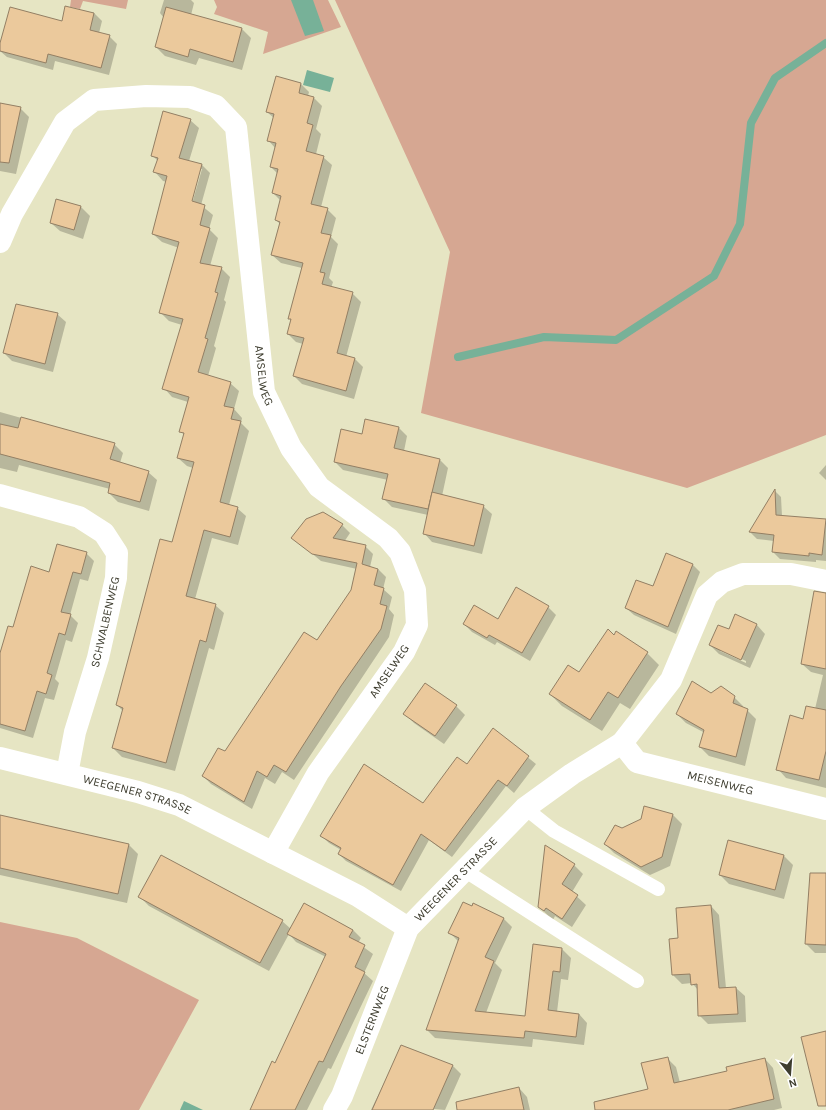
<svg xmlns="http://www.w3.org/2000/svg" width="826" height="1110" viewBox="0 0 826 1110" font-family="Karla,sans-serif">
	<style>
		.green { fill: #d6a792 }
		.water { fill: #77b198 }
		.shadow { fill: #0003; fill-rule: evenodd }
		.lines { fill: none; stroke-linecap: round; stroke-linejoin: round }
		.stream { stroke: #77b198; stroke-width: 8 }
		.building { fill: #ebc99c; stroke: #937f64 }
		.lane { stroke: #fff; stroke-width: 14 }
		.street { stroke: #fff; stroke-width: 22 }
		.labels { text-anchor: middle; stroke-width: 3; stroke-linejoin: round; paint-order: stroke }
		.street-label { font-size: 12px; fill: #3e3d2f; stroke: #fff }
	</style>
	<rect width="100%" height="100%" fill="#e6e5c3"/>
	<!-- green -->
	<g class="green">
		<polygon points="71,0 128,0 126,9 83,1 80,9 70,7"/>
		<polygon points="214,0 328,0 341,27 263,54 268,32 214,14 217,7"/>
		<polygon points="335,0 826,0 826,435 687,488 421,413 450,252"/>
		<polygon points="0,922 77,938 199,1000 139,1110 0,1110"/>
	</g>
	<!-- water -->
	<g class="water">
		<polygon points="291,0 313,0 324,31 305,36"/>
		<polygon points="307,70 334,78 330,92 303,85"/>
		<polygon points="184,1101 203,1110 180,1110"/>
	</g>
	<!-- shadow -->
	<g class="shadow">
		<polygon points="164,0 191,0 194,3 191,15 242,29 251,38 242,70 199,58 196,65 165,56 156,47 164,18 160,13"/>
		<polygon points="66,7 94,13 102,21 99,33 109,36 117,44 109,75 55,61 53,70 7,57 0,51 0,47 63,22"/>
		<polygon points="301,84 309,92 308,96 314,98 322,106 316,129 321,134 316,154 323,157 332,165 321,207 327,209 336,218 331,237 338,244 329,278 333,282 331,288 352,293 361,302 346,357 355,359 363,367 354,399 302,384 294,376 303,344 296,342 288,334 291,321 289,318 302,268 281,263 272,255 280,224 276,220 281,201 273,193 278,174 271,167 276,149 268,140 274,118 267,112"/>
		<polygon points="0,108 20,108 29,117 16,174 0,171"/>
		<path d="M190 120 199 128 189 161 202 165 210 173 201 205 213 215 209 229 218 238 210 266 221 268 230 277 224 300 226 302 214 346 216 348 208 376 230 383 239 391 234 409 242 418 241 423 249 431 229 505 237 508 246 516 238 545 212 538 195 599 215 605 224 613 214 650 209 648 175 771 122 757 113 748 123 711 117 705 172 543 193 468 187 466 178 458 184 435 181 431 188 402 172 397 164 388 182 325 169 321 160 312 179 248 162 242 153 234 167 182 163 181 155 172 158 161 152 155ZM200 169H202L191 207 189 206Z"/>
		<polygon points="57,200 81,207 90,216 83,239 60,231 51,223"/>
		<polygon points="57,314 66,322 53,372 12,361 4,353"/>
		<polygon points="0,412 114,444 123,453 120,463 148,472 157,480 149,511 118,502 109,493 110,489 19,465 17,472 0,468"/>
		<polygon points="366,420 399,428 407,436 404,451 440,460 448,468 442,496 483,506 492,514 482,554 432,542 424,533 428,515 392,507 383,498 388,480 343,470 335,462 362,435"/>
		<polygon points="826,465 826,480 819,473"/>
		<polygon points="775,491 781,497 782,516 826,521 826,561 816,560 816,562 780,559 773,552 774,541 757,539 750,532"/>
		<polygon points="323,513 342,525 350,533 344,542 365,546 373,554 370,567 378,569 386,577 383,589 392,597 389,609 394,615 389,637 294,780 282,772 275,784 265,778 252,809 211,784 203,776 225,752 317,641 352,590 357,569 321,561 293,538"/>
		<polygon points="86,553 94,561 88,581 80,579 70,615 78,623 72,642 66,640 55,679 59,683 54,700 45,698 33,738 0,728 0,656 14,628 50,573"/>
		<polygon points="693,565 700,572 676,634 634,615 626,608 653,588"/>
		<polygon points="548,607 556,615 530,661 497,642 495,645 472,632 464,624 498,620"/>
		<polygon points="826,610 826,788 786,778 778,769 804,720 815,709 823,675 811,672 802,664"/>
		<path d="M757 625 765 634 750 668 719 654 710 645ZM720 649 746 661V663L720 651Z"/>
		<polygon points="615,637 647,653 659,665 630,709 620,703 602,731 562,706 550,694 579,674"/>
		<polygon points="711,695 734,697 743,706 743,708 747,710 756,719 745,766 709,756 700,747 705,733 686,723 677,714"/>
		<polygon points="456,706 465,715 444,744 414,723 405,714"/>
		<polygon points="494,730 536,764 514,793 506,786 452,857 429,840 401,891 346,861 339,854 341,850 329,843 322,836 423,804 467,765"/>
		<polygon points="673,815 682,824 670,866 650,875 614,853 605,844 622,829"/>
		<polygon points="0,817 129,845 138,854 127,903 0,875"/>
		<polygon points="729,841 784,856 793,865 784,899 729,884 720,875"/>
		<polygon points="574,865 583,874 572,892 586,905 572,927 555,916 553,920 539,907"/>
		<polygon points="826,891 826,953 815,953 806,944"/>
		<polygon points="140,897 282,921 291,929 304,904 353,930 361,938 358,943 373,954 364,973 373,981 331,1069 328,1068 307,1110 251,1110 276,1064 326,957 296,942 289,934 269,971 149,906"/>
		<polygon points="474,904 504,919 512,927 495,963 502,970 486,1013 526,1017 562,949 571,958 568,980 561,979 557,1012 579,1014 587,1023 584,1045 533,1039 532,1047 435,1038 427,1030 459,942 449,932"/>
		<polygon points="711,906 719,915 726,988 736,988 745,996 746,1022 708,1024 699,1015 698,990 692,983 682,984 673,975 670,939 679,939"/>
		<polygon points="402,1046 453,1066 461,1074 445,1110 434,1109 431,1095 429,1110 371,1110"/>
		<polygon points="667,1058 676,1067 680,1083 728,1072 765,1059 773,1068 782,1108 774,1110 602,1110 649,1090"/>
		<polygon points="519,1088 527,1097 530,1110 490,1110"/>
	</g>
	<g class="lines">
		<!-- stream -->
		<polyline class="stream" points="458,357 544,337 616,340 714,276 740,224 751,123 775,78 826,43"/>
	</g>
	<!-- building -->
	<g class="building">
		<polygon points="65,6 94,13 90,30 110,35 101,68 48,54 46,63 0,51 0,43 10,7 62,21"/>
		<polygon points="166,7 242,28 233,62 190,49 188,57 155,47"/>
		<polygon points="276,76 301,83 299,93 314,97 307,123 313,125 306,151 324,156 311,204 328,208 321,233 331,235 320,272 325,273 322,284 353,292 337,353 355,358 346,391 293,376 304,338 287,334 291,319 288,319 303,263 271,255 280,222 275,220 281,196 272,193 278,169 270,167 276,143 267,141 274,114 266,112"/>
		<polygon points="0,103 21,107 9,163 0,162"/>
		<polygon points="163,111 191,119 179,158 202,164 192,201 205,205 200,225 210,228 200,263 222,267 215,292 218,293 205,338 208,339 198,372 231,382 224,406 234,408 231,419 241,421 220,502 238,507 230,537 204,530 186,596 216,604 206,642 200,640 166,763 112,748 123,708 116,705 160,539 172,542 194,462 177,458 184,433 179,432 189,397 162,389 183,319 159,313 179,242 152,234 167,176 153,172 158,158 151,156"/>
		<polygon points="56,199 81,206 74,230 50,223"/>
		<polygon points="16,304 58,313 45,364 3,353"/>
		<polygon points="21,417 115,443 110,459 149,471 140,502 108,493 110,483 0,454 0,424 18,428"/>
		<polygon points="365,419 399,427 394,448 440,459 428,509 382,499 388,474 334,462 341,429 362,434"/>
		<polygon points="775,489 776,515 826,519 822,555 809,553 809,556 772,552 774,535 749,532"/>
		<polygon points="432,492 484,505 474,546 423,534"/>
		<polygon points="323,512 343,524 333,538 366,545 362,564 378,569 374,585 384,588 380,604 387,606 381,629 341,686 286,772 274,765 267,777 257,771 244,802 202,776 218,748 225,751 304,632 317,640 351,590 357,563 312,554 291,538 306,519"/>
		<polygon points="57,544 87,552 81,574 73,572 61,612 71,614 65,635 59,633 47,673 52,675 46,694 37,691 25,731 0,724 0,653 8,626 13,627 31,566 49,572"/>
		<polygon points="666,553 693,564 668,627 625,608 636,580 653,586"/>
		<polygon points="516,587 549,606 522,653 489,635 487,638 463,624 474,605 498,619"/>
		<polygon points="814,591 826,593 826,669 801,664"/>
		<polygon points="735,614 757,624 741,660 709,645 718,625 729,629"/>
		<polygon points="608,629 614,635 616,631 648,652 618,698 608,692 590,720 549,694 568,665 579,672"/>
		<polygon points="692,681 711,693 721,686 735,696 733,703 748,709 736,757 699,747 704,730 676,714"/>
		<polygon points="425,683 457,705 435,736 403,714"/>
		<polygon points="806,706 826,710 826,751 819,780 776,770 790,715 803,719"/>
		<polygon points="493,728 529,756 507,786 498,780 445,851 421,834 393,885 338,854 341,848 320,836 364,764 423,803 457,757 467,764"/>
		<polygon points="644,806 673,814 662,857 641,867 604,844 615,825 622,828 641,819"/>
		<polygon points="0,815 129,844 118,894 0,868"/>
		<polygon points="728,840 784,855 775,890 719,875"/>
		<polygon points="545,845 575,864 562,884 578,895 562,919 546,908 544,911 538,907"/>
		<polygon points="161,855 283,920 260,963 138,897"/>
		<polygon points="810,873 826,873 826,945 805,944"/>
		<polygon points="463,902 472,906 473,903 504,918 485,957 494,961 475,1011 525,1016 533,944 562,948 560,972 553,971 548,1010 579,1014 576,1037 525,1031 524,1038 426,1030 459,938 448,933"/>
		<polygon points="304,903 353,930 349,937 365,945 355,967 365,972 323,1062 319,1061 295,1110 250,1110 272,1061 275,1063 326,954 287,934"/>
		<polygon points="711,905 719,988 736,987 738,1014 698,1016 697,984 691,985 690,974 672,975 669,939 678,938 676,908"/>
		<polygon points="826,1031 826,1106 818,1106 801,1037"/>
		<polygon points="401,1045 453,1065 433,1110 372,1110"/>
		<polygon points="668,1057 674,1083 727,1071 726,1067 765,1058 774,1099 728,1110 595,1110 594,1102 648,1089 641,1063"/>
		<polygon points="519,1087 524,1110 457,1110 456,1102"/>
	</g>
	<g class="lines">
		<!-- lane -->
		<g class="lane">
			<polyline points="525,808 554,831 658,889"/>
			<polyline points="464,870 637,981"/>
		</g>
		<!-- street -->
		<g class="street">
			<path id="s1" d="M0 242 12 214 65 122 94 100 146 96 190 97 216 106 236 127 264 392 291 448 319 487 388 538 400 552 415 590 417 625 404 652 318 773 273 853"/>
			<polyline points="0,495 79,517 104,533 117,553 116,578 98,658 75,732 67,774"/>
			<path id="s2" d="M622 743 637 762 826 809"/>
			<path id="s3" d="M0 758 138 792 179 805 358 896 408 928"/>
			<path id="s4" d="M334 1110 342 1096 408 928 525 808 572 774 622 743 671 680 707 595 722 582 743 574H791L826 581"/>
		</g>
	</g>
	<g class="labels">
		<!-- street labels -->
		<g class="street-label">
			<text dy="4" stroke="none"><textPath href="#s1" startOffset="576">AMSELWEG</textPath></text>
			<text transform="translate(105 622) rotate(-77)" y="4">SCHWALBENWEG</text>
			<text transform="translate(389 671) rotate(-56)" y="4">AMSELWEG</text>
			<text dy="4" stroke="none"><textPath href="#s2" startOffset="110">MEISENWEG</textPath></text>
			<text dy="4" stroke="none"><textPath href="#s3" startOffset="142">WEEGENER STRASSE</textPath></text>
			<text dy="4" stroke="none"><textPath href="#s4" startOffset="265">WEEGENER STRASSE</textPath></text>
			<text dy="4" stroke="none"><textPath href="#s4" startOffset="98">ELSTERNWEG</textPath></text>
		</g>
	</g>
	<!-- north arrow -->
	<g transform="translate(790 1074) rotate(163)" stroke="#ffffff" stroke-width="3" paint-order="stroke">
	<path d="M0-3L7 15L0 10L-7 15Z" fill="#3e3d2f"/>
	<text y="-6" font-size="11" font-weight="bold" text-anchor="middle" fill="#3e3d2f">N</text>
	</g>
</svg>
